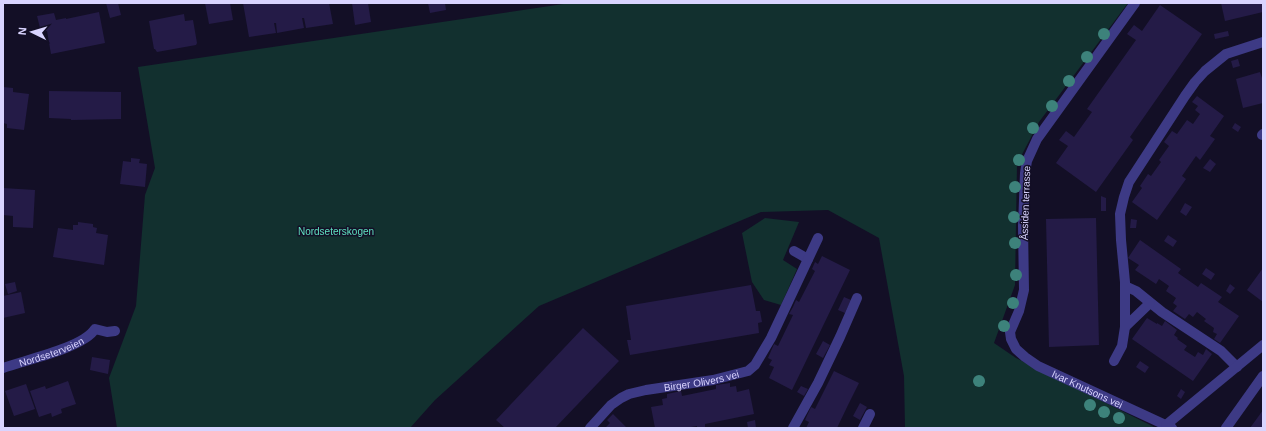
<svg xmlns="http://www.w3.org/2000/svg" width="1266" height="431" viewBox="0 0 1266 431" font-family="Arial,sans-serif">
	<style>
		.green { fill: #12302f }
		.building { fill: #241b47 }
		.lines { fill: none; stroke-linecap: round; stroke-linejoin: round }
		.lane { stroke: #3d3a85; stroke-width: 10 }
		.tree { fill: #3d827b }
		.labels { text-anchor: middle; stroke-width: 3; stroke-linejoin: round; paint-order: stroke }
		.street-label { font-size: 10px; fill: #d9d4ff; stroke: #130f26 }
		.park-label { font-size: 10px; fill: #5fe0c0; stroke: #130f26 }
	</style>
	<rect width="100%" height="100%" fill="#130f26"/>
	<!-- green -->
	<g class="green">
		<polygon points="570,3 1128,3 1039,122 1017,164 1015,285 994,343 1016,358 1156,428 905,428 904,376 879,238 828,210 761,212 539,306 435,400 410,428 117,428 109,378 136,306 145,195 155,168 138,67"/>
		<polygon points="765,218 799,222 783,260 797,269 781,305 764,300 752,282 742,233"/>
	</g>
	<!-- building -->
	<g class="building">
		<polygon points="106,3 118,3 121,15 110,18"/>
		<polygon points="205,3 230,3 233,20 209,24"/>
		<polygon points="243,3 329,3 333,24 306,28 304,18 302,18 304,28 277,33 276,23 274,23 276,33 249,37"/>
		<polygon points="352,3 368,3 371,22 355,25"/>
		<polygon points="428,3 445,3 446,10 430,13"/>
		<polygon points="1221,3 1263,3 1263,12 1225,21"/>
		<polygon points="1160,5 1202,34 1130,137 1133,140 1096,192 1056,163 1068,146 1059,140 1066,131 1074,137 1092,112 1087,109 1136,40 1127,34 1134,25 1142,31"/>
		<polygon points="99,12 105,43 51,54 47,31 41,32 37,16 54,13 56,20 66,18 66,19"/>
		<polygon points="184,14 185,21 193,20 197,43 196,45 157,52 155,49 154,49 149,21"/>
		<polygon points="1228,31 1229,36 1215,39 1214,34"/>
		<polygon points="1238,59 1240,66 1233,68 1231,61"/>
		<polygon points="1260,72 1262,78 1263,78 1263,103 1243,108 1236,79"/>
		<polygon points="3,87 13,88 13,92 29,94 24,130 7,128 7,124 3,123"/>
		<polygon points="49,91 121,92 121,119 71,120 71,119 49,118"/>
		<polygon points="1197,96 1224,116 1210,136 1215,139 1200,160 1196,156 1182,176 1186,179 1157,220 1132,202 1142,188 1140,186 1148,174 1151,176 1161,162 1159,160 1169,146 1164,142 1172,131 1177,134 1187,120 1193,124 1200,114 1195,110 1198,106 1192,102"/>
		<polygon points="1235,123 1241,127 1238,132 1232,128"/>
		<polygon points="131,158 140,159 139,163 147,164 145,187 120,184 123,161 131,162"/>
		<polygon points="1210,159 1216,164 1210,172 1203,168"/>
		<polygon points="3,188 35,190 33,228 13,227 13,216 3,215"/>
		<polygon points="1101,196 1106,198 1106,211 1101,211"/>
		<polygon points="1185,203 1192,207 1186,216 1180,212"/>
		<polygon points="1096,218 1099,345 1049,347 1046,219"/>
		<polygon points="1131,219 1137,220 1136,228 1130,228"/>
		<polygon points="78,222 93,224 93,227 97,228 96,233 108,235 104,265 53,257 58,228 73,230 73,225 78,225"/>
		<polygon points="1168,235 1177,241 1173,247 1164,241"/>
		<polygon points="1140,240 1181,269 1178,273 1198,287 1201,283 1222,297 1218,302 1239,316 1220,343 1214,339 1217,334 1213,332 1214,328 1204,321 1206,319 1197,312 1193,317 1189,314 1185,319 1173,311 1177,306 1173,303 1176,298 1166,291 1169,286 1159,279 1156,284 1135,270 1139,265 1128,258"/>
		<polygon points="822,256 850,270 792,390 769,378 774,367 769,365 772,360 768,358 774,344 778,346 793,315 789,314 793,307 796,300 799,302 815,271 812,269 815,262 818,264"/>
		<polygon points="1206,268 1215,274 1211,280 1202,274"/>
		<polygon points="1263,268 1263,302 1247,290"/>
		<polygon points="15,282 17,291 8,294 5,284"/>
		<polygon points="1230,284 1235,288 1230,294 1226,291"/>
		<polygon points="751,285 756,311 760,311 762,322 758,323 759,333 630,355 627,340 631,340 626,306"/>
		<polygon points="21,292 25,313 3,318 3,296"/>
		<polygon points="844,297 851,300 845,313 838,310"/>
		<polygon points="1147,318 1157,324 1157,323 1162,326 1165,321 1177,330 1174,335 1178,338 1177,339 1187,346 1184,350 1195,357 1198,352 1203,355 1206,349 1212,354 1193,381 1132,339"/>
		<polygon points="583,328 619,361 555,428 505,428 496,420"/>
		<polygon points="823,341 830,345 823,358 816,354"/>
		<polygon points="92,357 110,360 108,374 90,370"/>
		<polygon points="1140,361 1149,367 1145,373 1136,367"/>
		<polygon points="834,371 859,383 848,405 837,428 806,428 809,422 805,420 811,407 815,409"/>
		<polygon points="68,381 76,404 61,409 62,413 52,417 51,413 39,417 30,391 45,386 46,389"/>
		<polygon points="730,383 730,387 736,386 737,392 749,389 754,414 705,424 705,428 697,428 697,426 685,428 655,428 651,407 663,405 662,399 667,398 667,394 681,391 682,396 716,389 716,385"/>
		<polygon points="26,384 35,409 14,416 5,391"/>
		<polygon points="801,386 808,389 804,396 797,392"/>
		<polygon points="1181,389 1185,392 1181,399 1177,396"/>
		<polygon points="860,403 867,407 860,420 853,416"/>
		<polygon points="1263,410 1263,428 1250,428 1258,417"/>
		<polygon points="613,414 627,428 605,428 610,423 607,420"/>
		<polygon points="755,420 756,428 748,428 747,422"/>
	</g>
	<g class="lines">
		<!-- lane -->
		<g class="lane">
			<path id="s1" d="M1135 3 1037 139 1027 161 1025 173 1023 226 1024 290 1019 311 1010 332 1011 339 1016 349 1025 357 1038 366 1172 428"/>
			<polyline points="1262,135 1263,134"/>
			<polyline points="794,251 808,259"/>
			<polyline points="1125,286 1136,291 1162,312 1221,351 1237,367"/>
			<polyline points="1125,327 1150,303"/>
			<polyline points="1114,361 1122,346 1125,327 1125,282 1121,240 1120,214 1124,197 1129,182 1185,96 1195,82 1205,71 1226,54 1263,42"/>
			<path id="s2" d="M3 368C25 360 83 348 95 329L107 332 115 331"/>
			<polyline points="1166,425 1263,345"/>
			<path id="s3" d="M590 428 611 405 621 398 629 394 646 390 713 380 748 371 755 365 771 338 818 238"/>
			<polyline points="793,428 818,383 840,337 857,298"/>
			<polyline points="863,428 870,414"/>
			<polyline points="1226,428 1263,376"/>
		</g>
	</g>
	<!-- trees -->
	<g class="tree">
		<circle cx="1104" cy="34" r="6"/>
		<circle cx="1087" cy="57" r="6"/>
		<circle cx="1069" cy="81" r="6"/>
		<circle cx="1052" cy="106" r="6"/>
		<circle cx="1033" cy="128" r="6"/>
		<circle cx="1019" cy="160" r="6"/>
		<circle cx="1015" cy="187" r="6"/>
		<circle cx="1014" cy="217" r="6"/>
		<circle cx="1015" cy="243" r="6"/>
		<circle cx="1016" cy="275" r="6"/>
		<circle cx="1013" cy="303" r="6"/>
		<circle cx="1004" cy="326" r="6"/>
		<circle cx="979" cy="381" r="6"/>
		<circle cx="1090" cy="405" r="6"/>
		<circle cx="1104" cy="412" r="6"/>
		<circle cx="1119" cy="418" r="6"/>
	</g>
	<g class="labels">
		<!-- street labels -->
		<g class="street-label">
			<text transform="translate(1025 203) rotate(-88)" y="4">Åssiden terrasse</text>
			<text dy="4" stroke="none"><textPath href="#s2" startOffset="51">Nordseterveien</textPath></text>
			<text dy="4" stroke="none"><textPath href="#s3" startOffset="126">Birger Olivers vei</textPath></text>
			<text dy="4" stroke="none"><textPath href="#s1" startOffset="466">Ivar Knutsons vei</textPath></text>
		</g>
		<!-- park labels -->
		<g class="park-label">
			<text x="336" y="235">Nordseterskogen</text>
		</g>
	</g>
	<!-- border -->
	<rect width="1266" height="431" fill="none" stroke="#d9d4ff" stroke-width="8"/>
	<!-- north arrow -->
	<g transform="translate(32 32) rotate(275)" stroke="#130f26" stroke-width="3" paint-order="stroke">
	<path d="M0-3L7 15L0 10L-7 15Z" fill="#d9d4ff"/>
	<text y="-6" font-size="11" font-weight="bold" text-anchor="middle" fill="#d9d4ff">N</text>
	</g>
</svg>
